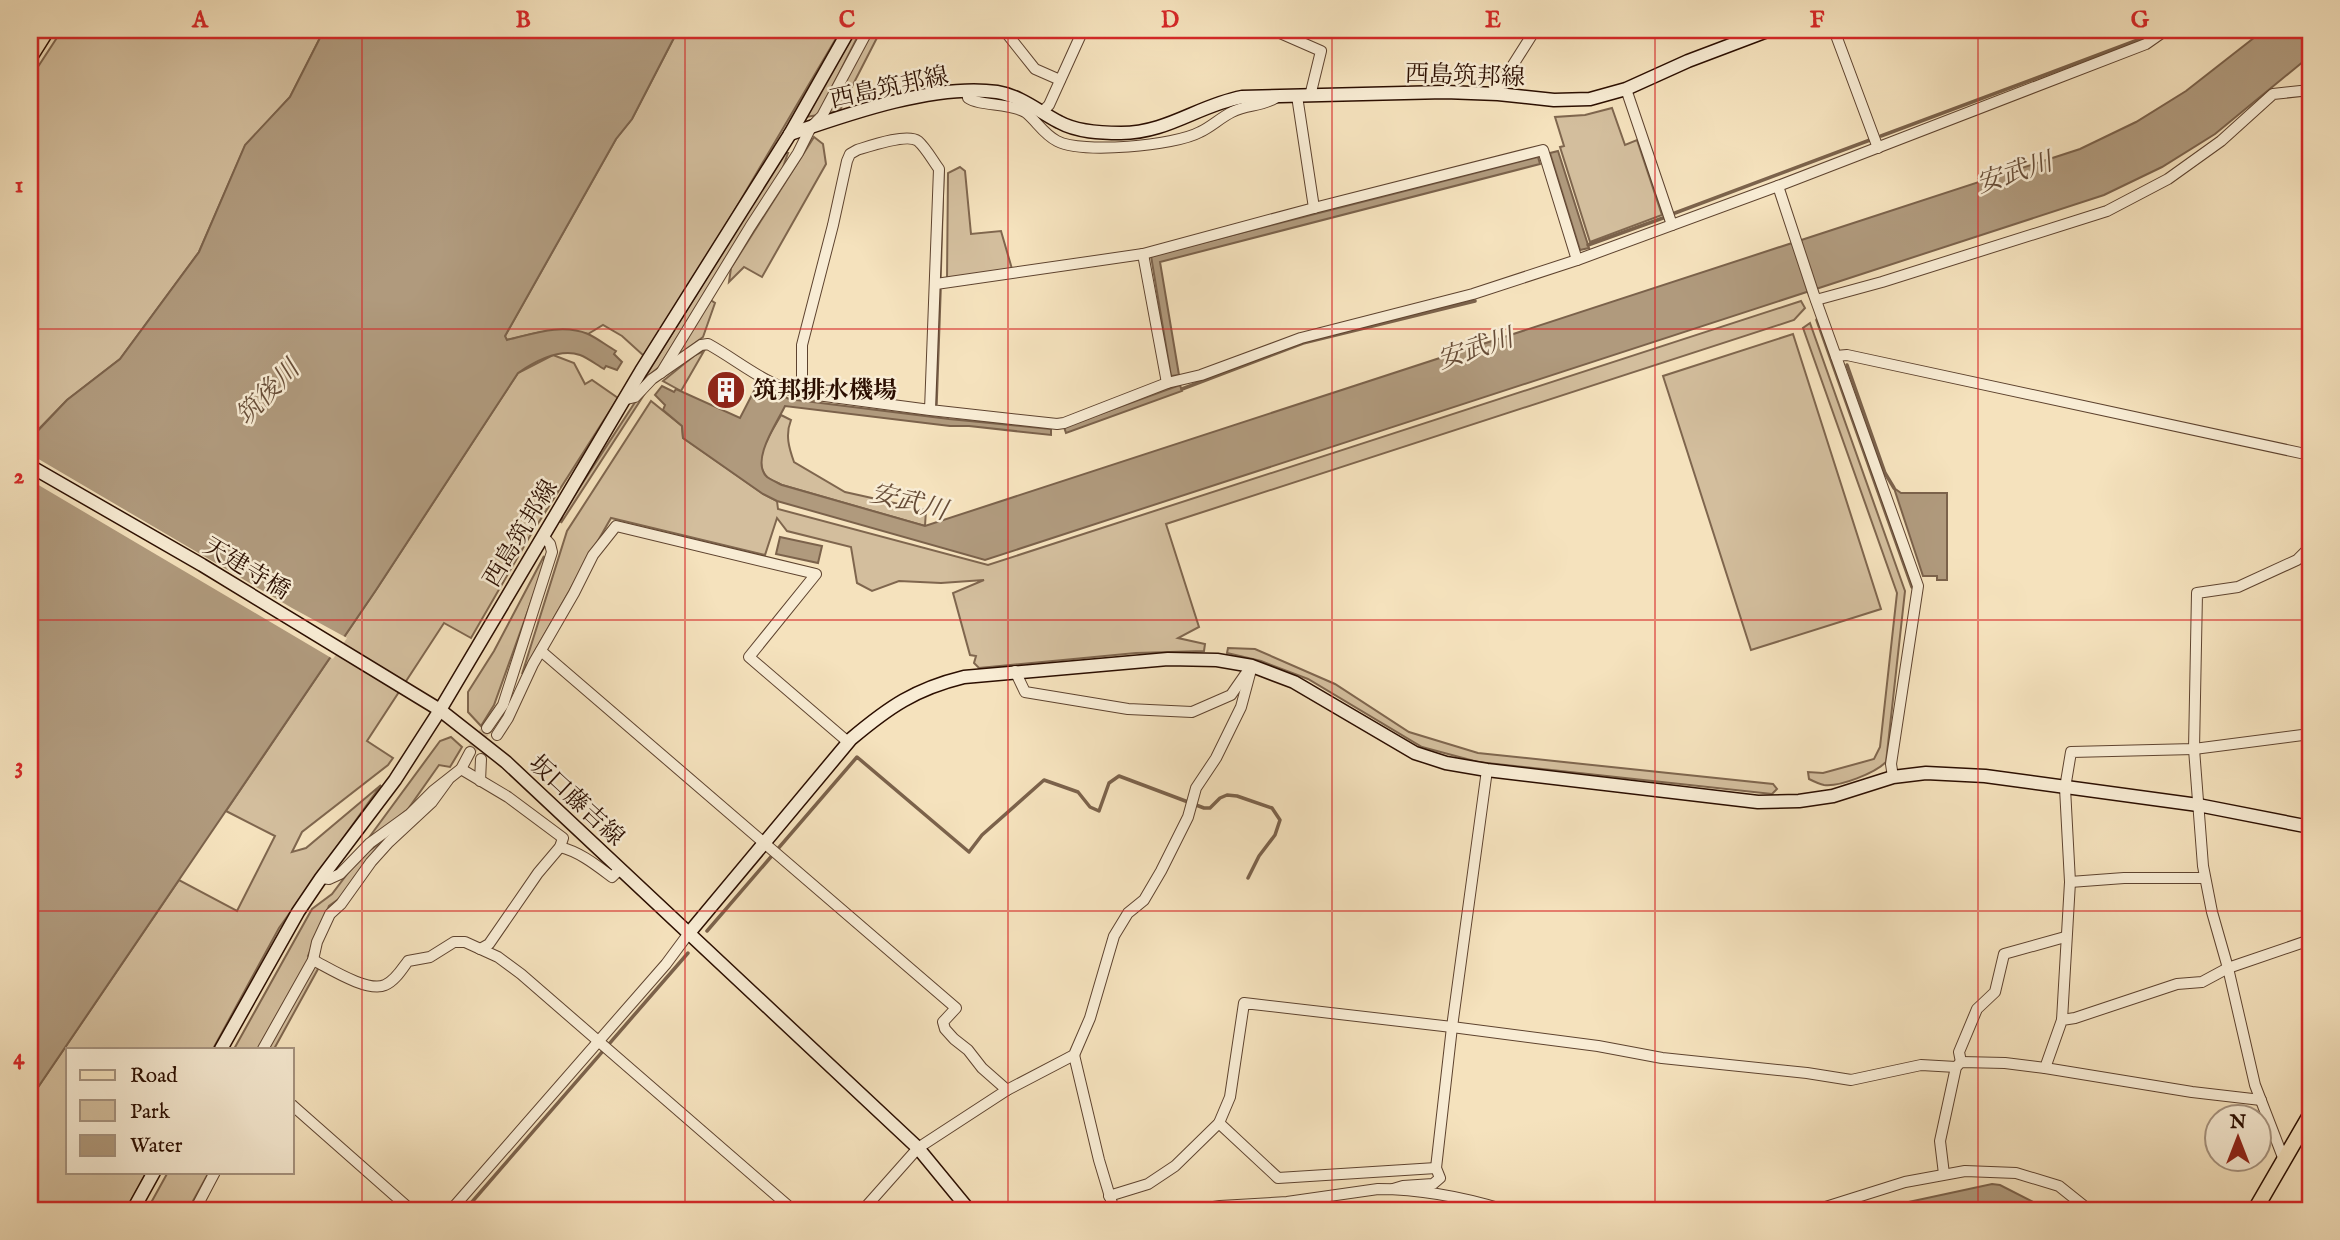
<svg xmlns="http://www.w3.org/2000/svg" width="2340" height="1240" viewBox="0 0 2340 1240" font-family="'IM FELL English','Noto Serif JP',serif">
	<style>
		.green { fill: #d3be9d; stroke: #7f664e; stroke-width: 2 }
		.water { fill: #b09a7d; stroke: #7b624b; stroke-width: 2 }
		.pier { fill: #f5e2bd }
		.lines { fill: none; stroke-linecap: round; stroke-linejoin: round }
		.stream { stroke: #7b624b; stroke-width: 3.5 }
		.street-tunnel { stroke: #d7c2a1; stroke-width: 10; stroke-dasharray: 10 5; stroke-linecap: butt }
		.street-casing { stroke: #5e432f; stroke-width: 12 }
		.secondary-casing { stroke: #2b0e00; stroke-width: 15 }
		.primary-casing { stroke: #2b0e00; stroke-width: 17 }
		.street { stroke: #f8ecd4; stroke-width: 10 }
		.secondary { stroke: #f8ecd4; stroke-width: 12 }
		.primary { stroke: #f5e2bd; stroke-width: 14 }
		.grid { fill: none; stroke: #d62828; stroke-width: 2; stroke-opacity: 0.55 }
		.labels { text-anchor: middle; stroke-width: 5; stroke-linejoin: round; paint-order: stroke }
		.street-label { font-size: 24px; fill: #2b0e00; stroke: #f8ecd4 }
		.poi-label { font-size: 24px; font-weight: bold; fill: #2b0e00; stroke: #f8ecd4; text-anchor: start }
		.water-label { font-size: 26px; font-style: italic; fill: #674d38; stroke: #f8ecd4 }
		.neatline { fill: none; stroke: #d62828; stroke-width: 2.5 }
		.grid-label { font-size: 23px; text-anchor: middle; font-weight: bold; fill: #d62828 }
	</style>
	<rect width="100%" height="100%" fill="#f5e2bd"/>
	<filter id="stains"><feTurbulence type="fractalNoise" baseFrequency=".00286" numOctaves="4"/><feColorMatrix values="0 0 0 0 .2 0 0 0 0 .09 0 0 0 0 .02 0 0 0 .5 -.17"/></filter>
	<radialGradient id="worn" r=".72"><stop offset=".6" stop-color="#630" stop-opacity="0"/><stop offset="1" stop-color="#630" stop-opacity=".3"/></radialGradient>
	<!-- green -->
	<g class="green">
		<polygon points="62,30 324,30 290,97 245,146 199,252 120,359 67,400 32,436 30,434 30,79"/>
		<path d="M678 30H841L726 225 644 356 622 336 603 325 588 334C557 326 537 333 506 340L505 336 616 139 632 119Z"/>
		<polygon points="856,30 861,30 818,115 806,117"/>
		<polygon points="871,30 881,30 840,110 827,114"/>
		<polygon points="1612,108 1625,145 1637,140 1662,215 1590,242 1560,147 1564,146 1555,117 1585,115"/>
		<polygon points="814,137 823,144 826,164 762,277 744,267 729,282 731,268"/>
		<polygon points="784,153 788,153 782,170 659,367 642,382"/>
		<polygon points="960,167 965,171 971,234 1001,231 1012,269 947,279 948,173"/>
		<polygon points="709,299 715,303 703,337 673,360"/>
		<polygon points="1801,301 1805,308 1794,320 1166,524 1199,627 1178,638 1205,644 1204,651 1136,653 979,668 974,663 976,656 970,655 953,593 984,580 941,583 899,581 872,591 857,583 851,547 787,531 777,518 765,555 611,518 522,674 567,531 651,401 682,426 683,438 763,494 777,501 778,509 988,565"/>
		<path d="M1810 323 1905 591 1886 762C1875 773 1840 787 1824 785 1819 784 1813 781 1809 779L1808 772 1823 773 1874 759 1880 747 1897 593 1803 328Z"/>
		<polygon points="1793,334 1881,609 1751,650 1663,376"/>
		<polygon points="704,351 681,391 663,381 695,355"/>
		<polygon points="553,355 574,363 585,384 592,380 618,398 530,536 471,638 444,623 367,741 393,758 388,765 302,832 292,852 306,848 381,785 279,928 213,1049 68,1049 68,1172 147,1172 126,1210 30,1210 30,1099 179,880 237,911 275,836 226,811 376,590 518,373"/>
		<polygon points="651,384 561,523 563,513 643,390"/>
		<path d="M781 415 791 420C785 435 789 448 794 462L845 492 926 510 925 526 782 485C777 482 770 480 767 477 750 460 773 430 781 415Z"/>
		<polygon points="544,556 544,566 494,705 481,726 468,712 468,692 494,651"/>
		<polygon points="1228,648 1255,649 1335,684 1409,732 1478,753 1773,784 1777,789 1772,794 1478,762 1422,747 1308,679 1261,661 1227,653"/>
		<polygon points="451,737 462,747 450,767 439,765 408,809 362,847 440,741"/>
		<polygon points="382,842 347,893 329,906 308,956 318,969 274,1049 234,1049 312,909 332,894 360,857"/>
		<polygon points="168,1172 209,1172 188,1210 147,1210"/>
	</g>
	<!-- water -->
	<g class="water">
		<path d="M324 30H678L632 119 616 139 505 336 507 340C533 334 561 323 588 334 597 338 607 346 616 351L614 354 622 362 617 370 606 366 604 369C597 365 588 358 580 355 559 348 534 362 518 373L376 590 30 1099V439L67 400 120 359 199 252 245 145 290 97Z"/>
		<path d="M2264 30H2310V56L2215 134 2162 167 2104 195 985 560 777 501 763 494 683 438 682 426 663 410 665 405 655 395 662 386 674 392 676 389 740 418 758 383 789 399 949 419 1051 429V435L969 426H950L785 406C777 423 750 461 767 477 771 480 778 483 782 485L925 526 2080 149 2136 122 2186 91Z"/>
		<polygon points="1558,151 1589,248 1580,250 1550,153"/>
		<polygon points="1538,157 1540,164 1160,262 1179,375 1171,376 1151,256"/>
		<polygon points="1180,385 1182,391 1066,433 1064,427"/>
		<polygon points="1894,488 1901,493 1947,493 1947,580 1937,580 1937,576 1923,576"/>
		<polygon points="780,537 822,546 818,563 776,554"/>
		<polygon points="1992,1184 2000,1185 2049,1210 1879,1210 1890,1206"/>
	</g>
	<!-- pier -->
	<polygon class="pier" points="30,454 292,608 347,638 333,659 30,480"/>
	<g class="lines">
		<!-- stream -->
		<g class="stream">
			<polyline points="1881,136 2143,38 2155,30"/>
			<polyline points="1675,213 1870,140"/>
			<polyline points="1588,245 1663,218"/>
			<polyline points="940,277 943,170"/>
			<polyline points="1817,320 1912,587"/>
			<polyline points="1847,365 1885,473 1894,488"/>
			<polyline points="1182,389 1303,343 1475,301"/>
			<polyline points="936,404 940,290"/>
			<polyline points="707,931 857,757 969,852 982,835 1044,780 1078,792 1090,807 1099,811 1109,783 1119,776 1204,808 1210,808 1220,798 1227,795 1237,796 1272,808 1280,820 1275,835 1259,856 1248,878"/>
			<polyline points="465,1210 688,953"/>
		</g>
		<!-- street-tunnel -->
		<polyline class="street-tunnel" points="470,752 487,728"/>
		<!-- street casing -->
		<g class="street-casing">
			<g id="street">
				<polyline points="1004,30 1035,69 1060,80"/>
				<polyline points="1273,30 1321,51 1310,96"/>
				<polyline points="1834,30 1878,148"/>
				<polyline points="1626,89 1672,225"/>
				<path d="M967 92 968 98C979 106 1010 103 1025 112 1036 120 1043 134 1057 141 1082 154 1174 146 1200 132 1211 127 1220 118 1232 112 1247 104 1262 107 1277 97"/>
				<polyline points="1498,94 1499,87 1535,30"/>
				<polyline points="1043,111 1049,105 1083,30"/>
				<polyline points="1778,186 1814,295 1918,586 1891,764 1893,777"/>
				<polyline points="1314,208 1543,150 1577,260"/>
				<polyline points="1143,254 1167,383"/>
				<polyline points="936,284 1143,254 1314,208 1297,96"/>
				<polyline points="1816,300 1882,282 2107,211 2168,179 2221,141 2273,94 2310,90"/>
				<polyline points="1836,356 1847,355 2310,455"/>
				<polyline points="661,373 750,227 798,153 811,127 822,116 868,30"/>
				<path d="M623 400 635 397 652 379 701 345 708 344C739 361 766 386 802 393"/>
				<path d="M930 410 939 169C933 161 926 148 918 141 907 133 870 146 857 150L850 154 847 161 833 225 802 345V393L930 410 1057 424 1064 423 1167 383 1201 375 1301 338 1473 294 1577 260 1778 186 2146 44 2166 30"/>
				<polyline points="541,651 956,1008 943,1022 945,1029 954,1039 968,1050 982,1068 1007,1090"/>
				<polyline points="1015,671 1025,692 1128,709 1192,712 1231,695 1247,672"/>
				<polyline points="487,728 503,705 552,552 550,544 543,536"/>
				<polyline points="497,735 508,718 533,664 574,593 593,555 616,526 816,574 749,657 848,742"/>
				<polyline points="461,769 508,797 563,838 560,847 538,873 489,944 480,949"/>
				<polyline points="480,781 481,759"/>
				<path d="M560 847C580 852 596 865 612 877L620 869"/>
				<polyline points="321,878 329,879 340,874 370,843 410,814 433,791 461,769 470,752"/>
				<polyline points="2070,882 2124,878 2205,878"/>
				<path d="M313 960C329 968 368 993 385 985 395 981 402 969 408 961L430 957 454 942H465L498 957 521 974 793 1210"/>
				<polyline points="2062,1020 2070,882 2065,788 2071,752 2194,749 2310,734"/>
				<polyline points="263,1049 313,960 317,942 330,914 341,904 371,862 389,842 432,802 448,780"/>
				<polyline points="1074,1055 1099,1160 1114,1210"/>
				<polyline points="1961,1062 1959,1052 1977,1009 1995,992 2004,954 2065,937"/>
				<polyline points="2045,1068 2192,1092 2261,1100"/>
				<polyline points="292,1105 411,1210"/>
				<polyline points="1219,1123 1278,1178 1436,1168"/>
				<polyline points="2284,1160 2255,1085 2228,968 2212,912 2203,866 2194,749 2197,593 2238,587 2297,560 2310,547"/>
				<polyline points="1944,1174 1940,1141 1956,1067 1961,1062 2005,1063 2045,1068 2062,1020 2075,1018 2177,984 2202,982 2228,968 2310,940"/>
				<polyline points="1393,1189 1403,1186 1433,1184 1440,1178 1436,1168 1452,1027 1487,770"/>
				<polyline points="1109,1196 1148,1184 1175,1166 1219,1123 1230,1097 1244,1003 1452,1027 1598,1046 1662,1058 1807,1073 1851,1080 1921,1065 1956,1067"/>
				<polyline points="195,1210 215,1172"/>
				<polyline points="451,1210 666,964 689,933"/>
				<polyline points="863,1210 918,1148 1007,1090 1074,1055 1090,1018 1114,936 1128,913 1144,900 1161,871 1188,817 1196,788 1216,758 1241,707 1252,666"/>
				<polyline points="1160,1210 1179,1210"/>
				<path d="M1194 1210 1220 1206 1287 1202 1378 1189C1419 1189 1466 1198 1505 1210"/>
				<polyline points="1816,1210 1905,1182 1965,1171 2016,1173 2059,1186 2089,1210"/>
			</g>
		</g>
		<!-- secondary casing -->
		<g class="secondary-casing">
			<g id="secondary">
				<path d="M790 134C848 114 936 83 997 92 1021 96 1038 111 1059 122 1077 132 1101 133 1121 133 1167 133 1199 105 1242 97L1445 92 1498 94 1554 100 1590 99 1626 89 1688 61 1770 30"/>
				<polyline points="30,466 202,565 440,710 506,762 918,1148 969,1210"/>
				<path d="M689 933 851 739C889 707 915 689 964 677L1168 659 1217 660 1252 666 1294 682 1415 753 1446 763 1487 770 1758 802 1799 801 1833 796 1893 777 1926 773 1985 776 2198 805 2310 827"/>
				<polyline points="221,1049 298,912 321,878 395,780 440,710 641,371 790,134 849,30"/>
				<polyline points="133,1210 154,1172"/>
			</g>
		</g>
		<!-- primary casing -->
		<g class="primary-casing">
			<g id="primary">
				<polyline points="30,57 47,30"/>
				<polyline points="2255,1210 2310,1115"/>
			</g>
		</g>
		<!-- street -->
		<use href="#street" class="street"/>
		<!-- secondary -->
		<use href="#secondary" class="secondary"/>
		<!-- primary -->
		<use href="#primary" class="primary"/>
	</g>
	<!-- grid -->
	<path class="grid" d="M362 30V1210M685 30V1210M1008 30V1210M1332 30V1210M1655 30V1210M1978 30V1210M30 329H2310M30 620H2310M30 911H2310"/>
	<!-- icons -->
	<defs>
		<g id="building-disc" transform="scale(2.0125)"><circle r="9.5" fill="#8f2418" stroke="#f8ecd4"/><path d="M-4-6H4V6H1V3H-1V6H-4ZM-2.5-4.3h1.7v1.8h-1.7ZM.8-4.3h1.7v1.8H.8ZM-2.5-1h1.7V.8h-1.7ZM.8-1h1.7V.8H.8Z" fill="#fff"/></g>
	</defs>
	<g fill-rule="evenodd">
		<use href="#building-disc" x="726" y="390"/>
	</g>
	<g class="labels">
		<!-- street labels -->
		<g class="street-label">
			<text transform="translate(1465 75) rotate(2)" y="8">西島筑邦線</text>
			<text transform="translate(889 87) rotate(-12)" y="8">西島筑邦線</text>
			<text transform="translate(520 533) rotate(-59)" y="8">西島筑邦線</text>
			<text transform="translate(247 568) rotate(31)" y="8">天建寺橋</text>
			<text transform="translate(577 800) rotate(43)" y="8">坂口藤吉線</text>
		</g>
		<!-- poi labels -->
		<g class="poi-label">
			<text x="753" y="398">筑邦排水機場</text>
		</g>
		<!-- water labels -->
		<g class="water-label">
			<text transform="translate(2014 172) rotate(-18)" y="9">安武川</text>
			<text transform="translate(1475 348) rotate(-18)" y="9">安武川</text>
			<text transform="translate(267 392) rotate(-46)" y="9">筑後川</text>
			<text transform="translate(909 501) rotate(14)" y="9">安武川</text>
		</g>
	</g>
	<!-- margin -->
	<rect width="2340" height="1240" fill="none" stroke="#f5e2bd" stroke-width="77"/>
	<!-- legend -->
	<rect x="66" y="1048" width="228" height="126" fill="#f8ecd4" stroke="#a6937f" stroke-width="2"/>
	<rect x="80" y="1070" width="35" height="10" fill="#f5e2bd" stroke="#a6937f" stroke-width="2"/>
	<text x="130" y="1082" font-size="21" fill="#2b0e00">Road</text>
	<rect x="80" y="1100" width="35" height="21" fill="#d3be9d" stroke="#a6937f" stroke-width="2"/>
	<text x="130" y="1118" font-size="21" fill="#2b0e00">Park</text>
	<rect x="80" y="1135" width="35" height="21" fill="#b09a7d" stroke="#a6937f" stroke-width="2"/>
	<text x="130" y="1152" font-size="21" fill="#2b0e00">Water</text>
	<!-- north arrow -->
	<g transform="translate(2238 1138)"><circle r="33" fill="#f8ecd4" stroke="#a6937f" stroke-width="2"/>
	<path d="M0-5L12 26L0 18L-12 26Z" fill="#8f2418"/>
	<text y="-10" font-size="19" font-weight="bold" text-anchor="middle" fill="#2b0e00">N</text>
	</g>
	<rect x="38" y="38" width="2264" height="1164" class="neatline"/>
	<g class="grid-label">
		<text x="200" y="27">A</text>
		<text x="523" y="27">B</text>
		<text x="847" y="27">C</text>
		<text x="1170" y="27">D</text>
		<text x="1493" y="27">E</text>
		<text x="1817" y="27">F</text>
		<text x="2140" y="27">G</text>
		<text x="19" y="192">1</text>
		<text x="19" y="483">2</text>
		<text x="19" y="773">3</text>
		<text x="19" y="1064">4</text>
	</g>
	<rect width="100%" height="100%" filter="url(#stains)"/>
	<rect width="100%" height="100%" fill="url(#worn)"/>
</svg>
